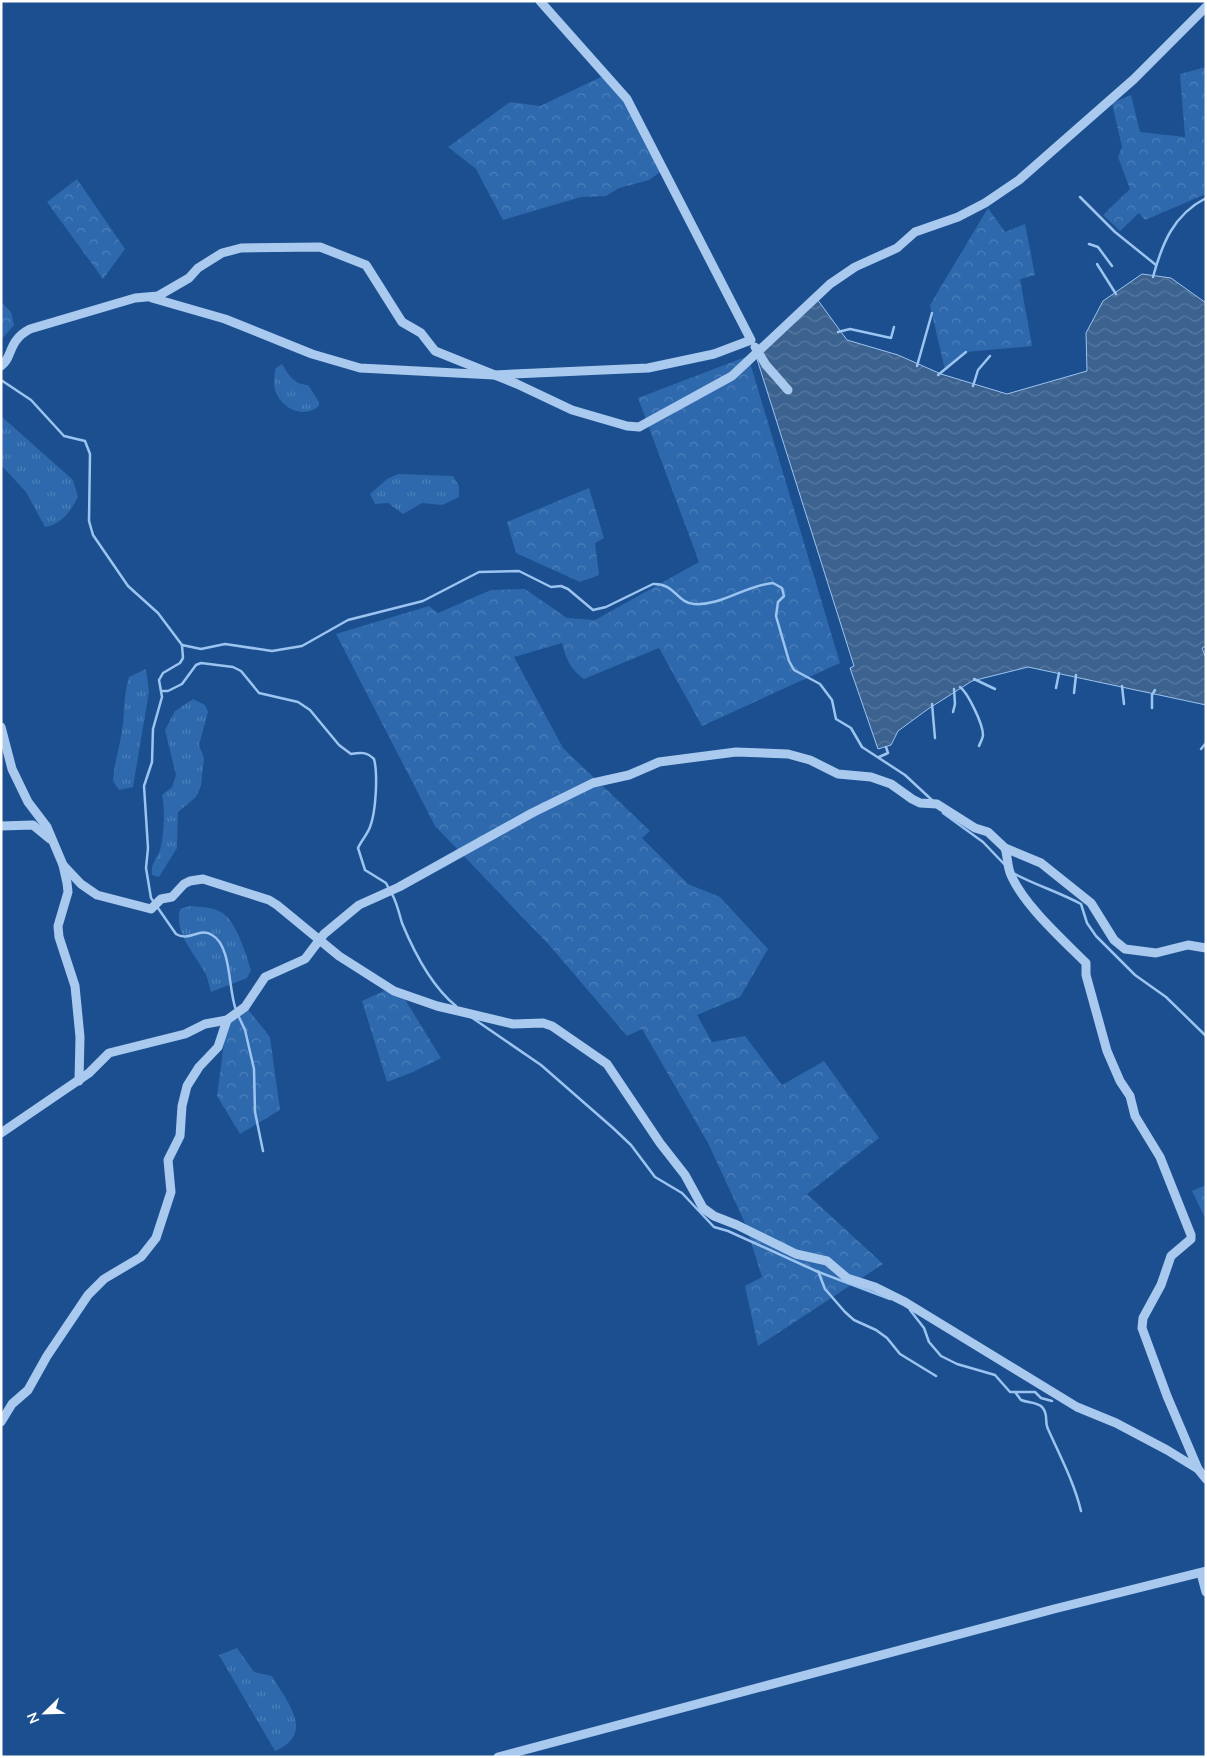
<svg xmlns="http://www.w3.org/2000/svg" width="1207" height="1758" viewBox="0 0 1207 1758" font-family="Mulish,sans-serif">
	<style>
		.grass { fill: url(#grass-tufts) }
		.forest { fill: url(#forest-crowns) }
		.water { fill: url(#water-waves); stroke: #9cc4f0 }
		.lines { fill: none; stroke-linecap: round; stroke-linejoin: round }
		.stream { stroke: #9cc4f0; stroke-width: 2.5 }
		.minor { stroke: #a9c9ee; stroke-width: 9 }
	</style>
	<defs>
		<pattern id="grass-tufts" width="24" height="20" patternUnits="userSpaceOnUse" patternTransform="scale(1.25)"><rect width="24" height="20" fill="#2e69ad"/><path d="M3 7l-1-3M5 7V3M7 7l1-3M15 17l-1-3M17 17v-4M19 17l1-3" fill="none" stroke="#4d80b9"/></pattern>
		<pattern id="forest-crowns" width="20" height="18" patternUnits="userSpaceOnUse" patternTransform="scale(1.25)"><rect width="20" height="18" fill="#2e69ad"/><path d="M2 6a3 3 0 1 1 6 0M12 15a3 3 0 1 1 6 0" fill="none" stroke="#4d80b9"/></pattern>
		<pattern id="water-waves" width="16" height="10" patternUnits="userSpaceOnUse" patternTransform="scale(1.25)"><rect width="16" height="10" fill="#3c6290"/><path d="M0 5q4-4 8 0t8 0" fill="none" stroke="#597aa1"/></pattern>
	</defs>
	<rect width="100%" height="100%" fill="#1b4f8f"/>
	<!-- grass -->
	<g class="grass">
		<path d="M282 364C289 375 293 384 308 385L319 402V406C304 419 281 409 275 390 273 384 275 375 275 369Z"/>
		<path d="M1 416 73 480 78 497C70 512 62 524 45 527L26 492 1 465Z"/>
		<polygon points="398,474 453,476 459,486 459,497 442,505 422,503 403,514 388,503 375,504 370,494 387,479"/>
		<path d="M146 669 149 692 133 787 119 790 113 781C114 764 119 749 122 731 125 713 123 696 129 677Z"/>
		<path d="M193 699 205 705 208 712 199 745 204 758 201 786 196 797 178 812 177 848 159 877 152 875C150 862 159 858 161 846 164 834 165 807 162 795L172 787 176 775 165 730 175 711Z"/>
		<path d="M190 906C199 907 213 907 221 912 236 920 246 954 251 970L247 978 211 992C209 986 208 978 205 973 194 952 174 934 180 909Z"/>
		<path d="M237 1648 254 1672 272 1676C287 1702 316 1734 275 1751L219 1655Z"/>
	</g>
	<!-- forest -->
	<g class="forest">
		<polygon points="1206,67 1206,194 1145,220 1139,213 1120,231 1103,215 1130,189 1118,157 1122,147 1112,103 1131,95 1140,132 1185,137 1180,74"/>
		<polygon points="605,75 627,99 663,170 649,180 619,188 606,196 581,197 503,220 476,169 448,147 510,102 540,106"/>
		<polygon points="77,179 125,249 103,279 47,202"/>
		<polygon points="988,208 1005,232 1025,224 1035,275 1020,279 1032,346 966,352 945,370 930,305"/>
		<polygon points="1,302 11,312 14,325 1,340"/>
		<path d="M748 356 840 663 702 726 659 648 584 679C570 669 566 659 562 643L514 657 563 748 650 831 642 838 688 884 720 897 768 949 740 997 697 1015 712 1042 745 1036 782 1085 824 1061 879 1138 807 1194 883 1264 758 1346 745 1286 762 1277 745 1223 708 1143 642 1029 627 1036 550 946 435 826 336 634 429 606 438 613 491 590 525 589 567 618 595 620 699 562 638 398Z"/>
		<polygon points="589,488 604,538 595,543 599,575 580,582 516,553 507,522"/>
		<polygon points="384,991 401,993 441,1058 413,1072 387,1082 362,1001"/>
		<polygon points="247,1008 270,1037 280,1110 240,1134 217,1096 227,1020"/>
		<polygon points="1206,1185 1206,1220 1192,1191"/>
	</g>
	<!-- water -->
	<polygon class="water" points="1142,274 1171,278 1206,303 1206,646 1202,648 1206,658 1206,705 1028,667 972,681 928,709 898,731 891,745 878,749 850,668 854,666 756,356 817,299 847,340 898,355 941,374 1007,394 1087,371 1086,333 1103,301"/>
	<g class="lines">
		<!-- stream -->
		<g class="stream">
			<polyline points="1080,197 1115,232 1156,265"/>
			<polyline points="1089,244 1098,247 1112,266"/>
			<polyline points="1097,264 1116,294"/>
			<path d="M1153 277C1162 244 1173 215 1206 198"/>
			<polyline points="838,332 850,329 891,338 894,327"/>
			<polyline points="917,366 932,313"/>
			<polyline points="938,375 966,352"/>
			<path d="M1 380 31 400 64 436 85 441 90 454 89 521 93 535 128 586 158 613 182 645 183 658 180 663 163 673 159 680 162 697 153 729 152 762 144 786 148 848 146 868 151 898 176 934C189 942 200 927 212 935 232 946 228 990 236 1010"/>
			<polyline points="973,386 978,370 990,356"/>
			<path d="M182 645 201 649 225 644 272 651 302 646 348 620 423 601 479 572 519 571 551 587 561 586 568 589 593 610 606 607 653 584C675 583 677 603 694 604 722 606 746 585 773 583L782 588 784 596 778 602 776 616 789 661 794 670 820 684 832 700 836 719 851 728 862 747 905 775 933 801"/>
			<polyline points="974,679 995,689"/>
			<polyline points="1122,686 1124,704"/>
			<path d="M960 687C968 693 983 724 983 735 983 738 980 743 979 746"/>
			<polyline points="1056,688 1059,673"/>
			<path d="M162 691H168L182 684 196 665 201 663 233 667 241 671 259 693 298 702 310 710 339 745 351 754C361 752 367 752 374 759 378 774 376 812 370 827 367 835 361 841 358 848L365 870 386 883 389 889"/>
			<polyline points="1074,693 1076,675"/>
			<polyline points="932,704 935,738"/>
			<polyline points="1152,708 1152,695 1155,690"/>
			<polyline points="953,712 955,704 954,689"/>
			<polyline points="1201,749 1206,743"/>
			<polyline points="879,757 888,753 886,747"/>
			<polyline points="943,813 983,842 1005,865"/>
			<path d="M1013 873C1035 885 1059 892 1081 904L1087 923 1096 936 1135 975 1166 997 1206 1036"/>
			<path d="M392 894C397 903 399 913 402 923 414 952 431 986 456 1006"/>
			<polyline points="238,1015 245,1030 254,1069 255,1112 263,1151"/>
			<polyline points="471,1017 541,1065 613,1128 631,1145 655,1177 682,1193 714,1227 728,1231 816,1271 890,1299"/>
			<polyline points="818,1271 825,1289 845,1312 854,1320 876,1330 887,1338 900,1354 936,1376"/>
			<polyline points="910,1310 924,1328 929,1342 941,1356 957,1364 995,1375 1010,1392 1035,1392 1041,1398 1052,1401"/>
			<path d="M1015 1392 1021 1400C1028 1403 1037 1402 1042 1407 1049 1414 1044 1421 1048 1429 1060 1456 1074 1482 1081 1511"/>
		</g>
		<!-- minor -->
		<g class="minor">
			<polyline points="152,298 225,319 312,354 360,368 494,375 648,368 714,354 751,340 627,99 540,1"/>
			<polyline points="755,347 766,365 788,390"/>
			<path d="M1 366C13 358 7 341 30 329L135 298 158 296 189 278 198 268 222 253 241 248 320 247 366 265 402 322 421 333 435 351 517 384 572 410 627 426 639 427 732 376 830 284 855 267 897 248 915 232 958 217 985 203 1019 180 1134 79 1206 7"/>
			<polyline points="1,727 12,769 28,802 47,827 63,865 67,883 68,892 58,926 59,937 75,986 80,1037 79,1081"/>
			<polyline points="1,826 33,825 50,839"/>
			<path d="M1005 848C1008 857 1007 867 1011 875 1024 905 1062 939 1086 963V975L1107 1051 1120 1081 1130 1096 1135 1116 1160 1157 1191 1235V1239L1171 1256 1161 1285 1143 1318 1142 1328 1167 1396 1198 1469"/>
			<polyline points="63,865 81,884 97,895 151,909 161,899 172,897 184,884 190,881 203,879 228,887 269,900 277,905 339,956 394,991 437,1006 513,1024 543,1023 552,1026 607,1064 660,1143 685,1175 703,1208 714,1216 737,1225 796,1254 827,1261 847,1278 875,1287 905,1302 1077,1407 1116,1423 1167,1450 1198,1469 1206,1479"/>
			<polyline points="1,1133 89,1073 109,1053 185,1034 205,1024 227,1020 245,1007 265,977 305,959 324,934 359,905 399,887 532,813 593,783 629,775 659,762 736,752 788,754 810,760 838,774 871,777 891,784 912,799 920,803 937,804 975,828 988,832 1005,848 1041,863 1091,903 1114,940 1125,949 1156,953 1188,945 1206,948"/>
			<polyline points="1,1422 12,1404 28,1390 47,1356 88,1295 104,1279 141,1257 156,1238 171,1192 168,1160 180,1136 182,1106 187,1086 199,1067 218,1047 227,1020"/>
			<polyline points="1201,1573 1206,1592"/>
			<polyline points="498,1757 1054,1609 1206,1571"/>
		</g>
	</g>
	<!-- border -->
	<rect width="1207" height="1758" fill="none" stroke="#ffffff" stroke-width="5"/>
	<!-- north arrow -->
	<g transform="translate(45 1713) rotate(247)" stroke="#1b4f8f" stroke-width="4" paint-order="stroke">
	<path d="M0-4L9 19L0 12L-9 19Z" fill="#ffffff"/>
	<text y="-8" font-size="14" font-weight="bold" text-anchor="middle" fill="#ffffff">N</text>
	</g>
</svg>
